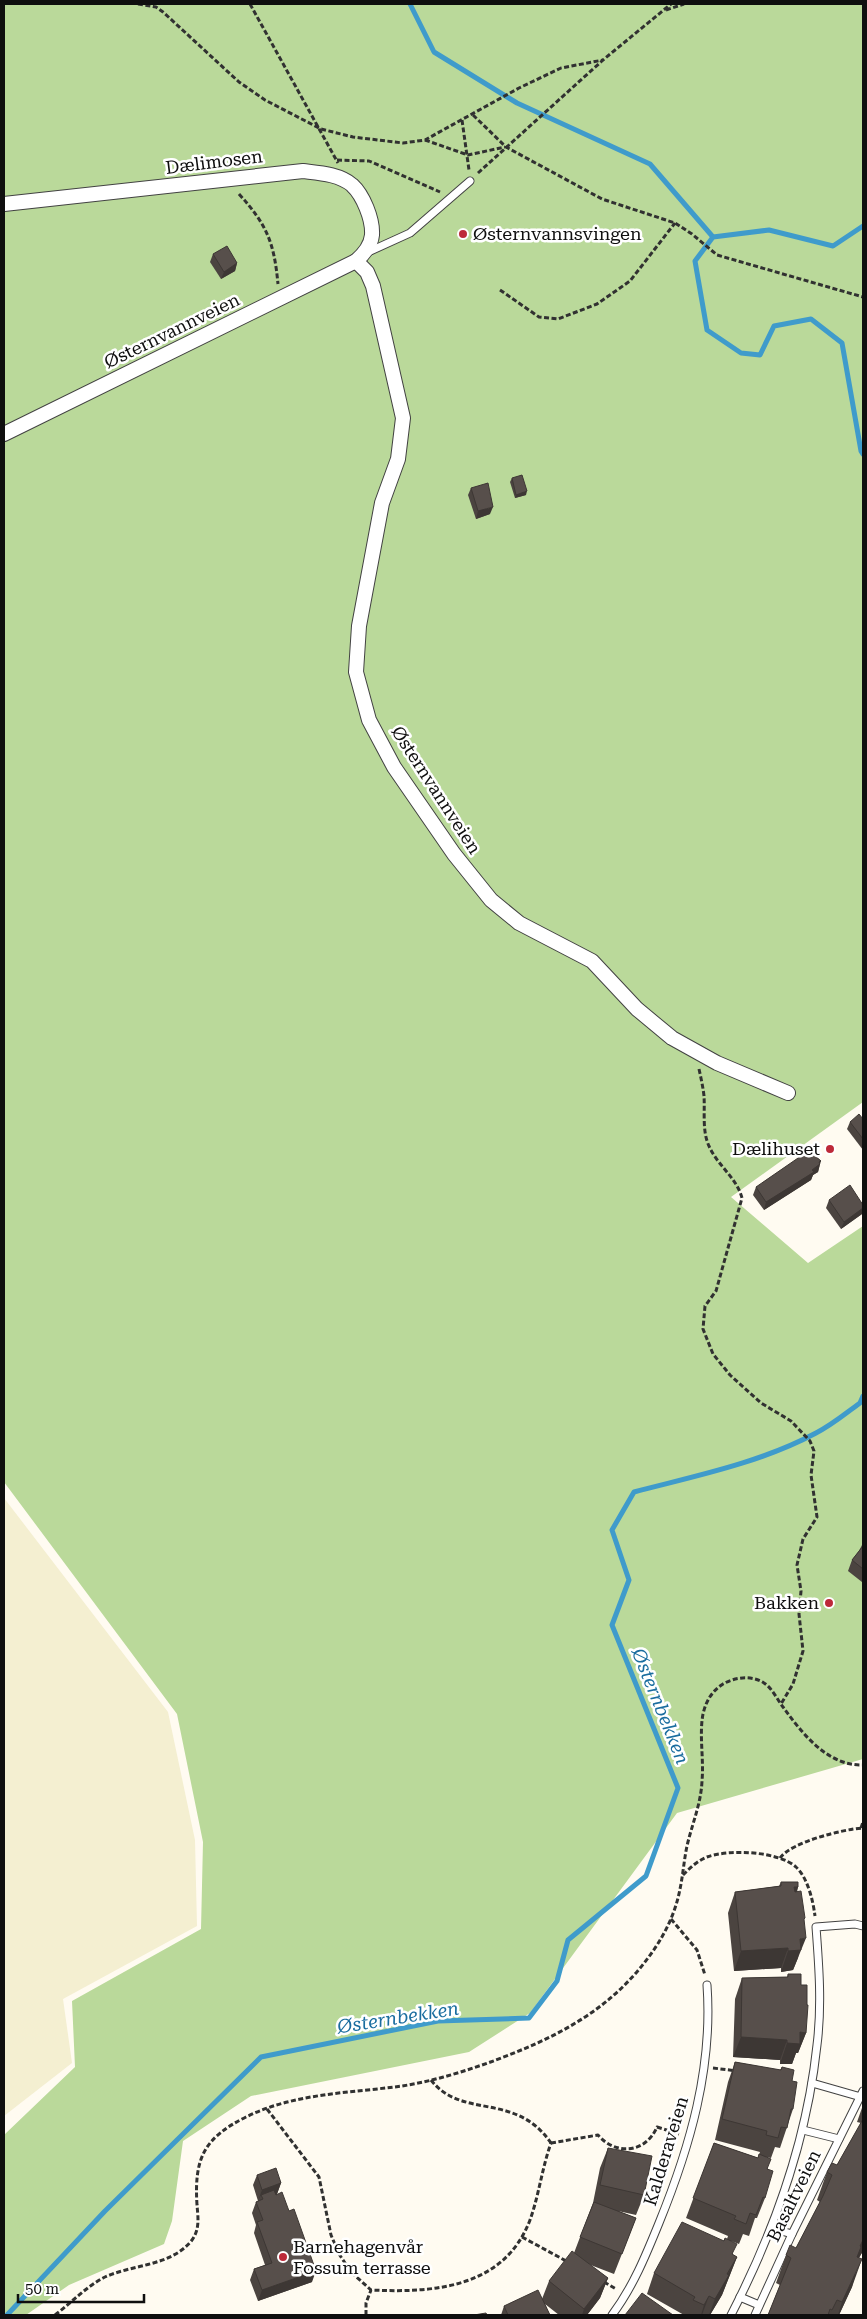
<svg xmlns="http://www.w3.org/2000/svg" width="867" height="2319" viewBox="0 0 867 2319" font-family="'Roboto Serif',serif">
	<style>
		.farmland { fill: #f4efd1 }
		.forest { fill: #bad99a }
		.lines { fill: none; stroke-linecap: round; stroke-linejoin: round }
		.stream { stroke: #3f9bcb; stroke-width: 5 }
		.lane-casing { stroke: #424242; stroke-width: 9 }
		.street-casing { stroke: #424242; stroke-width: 16 }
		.path { stroke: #313131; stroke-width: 3; stroke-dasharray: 5 2.5; stroke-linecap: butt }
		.lane { stroke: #fff; stroke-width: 7 }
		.street { stroke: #fff; stroke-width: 14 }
		.wall { fill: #4b4440 }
		.shaded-wall { fill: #3d3734 }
		.building { fill: #574f4b; stroke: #3d3734 }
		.poi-dot { fill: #bd2939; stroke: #fff; stroke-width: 2 }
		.labels { text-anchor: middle; stroke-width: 5; stroke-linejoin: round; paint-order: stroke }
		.street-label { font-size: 18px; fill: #0f0f0f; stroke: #fff }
		.poi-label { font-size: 18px; fill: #0f0f0f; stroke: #fff; text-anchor: start }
		.water-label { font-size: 19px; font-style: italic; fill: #1a6d9f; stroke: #fff }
	</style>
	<rect width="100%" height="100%" fill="#fffbf1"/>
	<!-- farmland -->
	<polygon class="farmland" points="4,1498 168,1712 195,1840 197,1926 63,1999 72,2063 4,2116"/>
	<!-- forest -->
	<polygon class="forest" points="4,4 863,4 863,1102 731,1197 808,1263 863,1226 863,1759 677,1813 530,2013 469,2052 251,2096 183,2141 172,2221 164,2244 69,2285 26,2315 4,2315 4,2135 75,2067 72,2001 201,1929 203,1842 177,1714 4,1482"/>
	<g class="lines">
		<!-- stream -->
		<g class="stream">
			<polyline points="410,4 434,52 517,103 650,164 713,237"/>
			<polyline points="863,226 833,246 769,230 713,237 695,261 707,330 741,353 760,355 774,326 811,319 842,343 861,451 863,454"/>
			<path d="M7 2315 105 2211 261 2057 438 2021 529 2018 557 1981 568 1940 646 1876 678 1788 612 1625 629 1580 612 1530 634 1492C695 1476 760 1463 816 1433 832 1425 846 1413 860 1403L863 1396"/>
		</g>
		<!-- lane casing -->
		<g class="lane-casing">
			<g id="lane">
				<polyline points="366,253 410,233 470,181"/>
				<polyline points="812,2083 861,2097"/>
				<polyline points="803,2130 839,2139"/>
				<polyline points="771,2228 792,2234"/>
				<polyline points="740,2297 759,2305"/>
				<path d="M612 2315C633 2287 646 2255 659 2223 690 2147 713 2068 707 1985"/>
				<path d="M731 2315C775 2230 807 2140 817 2045 822 2006 819 1966 816 1927L855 1924 863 1926"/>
				<polyline points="755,2315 792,2234 863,2091"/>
			</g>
		</g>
		<!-- street casing -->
		<g class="street-casing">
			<g id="street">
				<path d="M4 204 303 171C319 173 339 174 352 185 363 195 373 219 372 235 371 245 363 255 356 261L4 434"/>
				<polyline points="356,261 367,272 373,286 403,418 398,459 382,503 359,626 356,672 369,720 394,767 454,854 491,900 519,923 592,961 637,1009 672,1038 717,1063 788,1093"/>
			</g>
		</g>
		<!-- path -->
		<g class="path">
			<polyline points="138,4 156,7 163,12 239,82 265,100 321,129 353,137 403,143 425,140 519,88 561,68 603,60"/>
			<polyline points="250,4 338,163"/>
			<polyline points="666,10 684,4"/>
			<polyline points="473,115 506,147 602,199 675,223 692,234 717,255 863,297"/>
			<polyline points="462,120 469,170"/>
			<polyline points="425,140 468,155 505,147"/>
			<polyline points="337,160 369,161 440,192"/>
			<polyline points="478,173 603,60 671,4"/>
			<path d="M239 194C267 225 274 242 278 284"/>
			<polyline points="500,290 539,317 558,319 597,304 630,281 675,223"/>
			<path d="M699 1069C701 1078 703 1087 704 1096 705 1112 702 1131 709 1146 717 1165 737 1178 742 1198L716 1291 705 1306 703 1329 713 1354 730 1375 761 1403 791 1421 810 1441 814 1451 811 1475 817 1517 803 1539 797 1565 801 1591 799 1614 803 1651 793 1684 781 1704"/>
			<polyline points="861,1828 863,1822"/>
			<path d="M780 1858C791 1842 844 1829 863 1828"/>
			<path d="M683 1875C690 1868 697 1861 707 1857 729 1849 778 1851 796 1867 808 1878 813 1901 815 1916"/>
			<polyline points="671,1919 697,1950 705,1975"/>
			<polyline points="713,2068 737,2071"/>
			<path d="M431 2080C462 2120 515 2091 551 2143"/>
			<path d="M267 2109 319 2177 331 2235 339 2254 351 2272 371 2290C434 2293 504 2288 530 2220 539 2195 542 2168 551 2143"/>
			<path d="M551 2143 598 2135C616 2156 646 2153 657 2127L679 2134"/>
			<polyline points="522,2237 568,2262"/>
			<polyline points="604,2282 616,2289"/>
			<path d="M55 2315C71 2303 86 2287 103 2278 131 2264 171 2267 192 2240 200 2229 198 2217 197 2205 194 2158 204 2138 246 2117 294 2093 351 2093 402 2086 434 2081 466 2071 496 2060 549 2040 597 2017 635 1974 657 1949 674 1921 680 1889 683 1875 684 1860 687 1846 692 1824 701 1804 702 1781 704 1759 699 1735 703 1714 706 1701 712 1691 723 1684 735 1677 752 1675 764 1683 772 1688 777 1699 783 1707 802 1733 827 1766 863 1765"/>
			<polyline points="366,2315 366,2303 371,2290"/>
		</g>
		<!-- lane -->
		<use href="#lane" class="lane"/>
		<!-- street -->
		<use href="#street" class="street"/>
	</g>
	<!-- wall -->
	<g class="wall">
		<polygon points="213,254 237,263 235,271 221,279 210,262"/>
		<polygon points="512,478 526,495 515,498 510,482"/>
		<polygon points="471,488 490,514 476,519 468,495"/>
		<polygon points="863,1119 863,1150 847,1129 850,1122"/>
		<polygon points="816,1157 821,1161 820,1163 820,1164 818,1172 813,1175 811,1180 764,1210 753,1195 756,1187"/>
		<polygon points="829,1200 863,1208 862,1214 841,1229 826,1208"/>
		<polygon points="863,1543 863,1580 862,1582 848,1571 852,1560 859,1551"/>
		<polygon points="781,1882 798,1887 797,1892 804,1922 798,1958 793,1970 781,1972 781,1968 734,1971 728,1913 735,1892 779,1886"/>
		<polygon points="788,1974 801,1985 806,2033 798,2053 796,2053 792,2064 780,2064 780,2060 733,2057 735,1999 742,1978 787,1977"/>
		<polygon points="735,2062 780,2070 782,2067 792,2081 793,2109 780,2148 775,2147 771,2158 765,2157 768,2170 765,2198 757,2218 755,2218 749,2236 743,2234 739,2244 731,2241 733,2255 737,2257 722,2295 710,2315 684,2315 647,2294 654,2273 727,2239 728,2236 686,2218 714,2143 758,2158 760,2152 715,2140 728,2082"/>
		<polygon points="863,2105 863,2251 859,2258 852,2287 839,2315 768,2315 780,2285 776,2283 786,2255 796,2248 820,2202 817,2200 827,2172 837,2165 861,2123 857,2122"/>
		<polygon points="608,2148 644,2195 636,2215 618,2211 636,2218 614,2274 588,2264 608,2278 600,2298 587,2315 559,2315 545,2304 550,2315 501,2315 504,2306 542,2299 549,2281 574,2253 593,2203 600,2168"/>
		<polygon points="257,2175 281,2183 277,2194 312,2282 258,2301 250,2280 254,2269 265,2265 254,2233 256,2225 252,2213 256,2202 258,2201 253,2185"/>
	</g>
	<!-- shaded-wall -->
	<g class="shaded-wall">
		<polygon points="237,263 235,271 221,279 224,272"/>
		<polygon points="527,491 526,495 515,498 516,495"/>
		<polygon points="493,507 490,514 476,519 478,511"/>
		<polygon points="821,1161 819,1166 820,1164 818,1172 813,1175 811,1180 764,1210 766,1202 812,1170"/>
		<polygon points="863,1208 862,1214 841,1229 844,1222"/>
		<polygon points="794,1887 798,1887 791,1907"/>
		<polygon points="806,1938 793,1970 781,1972 788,1951 800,1939"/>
		<polygon points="788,1948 781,1968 734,1971 741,1951"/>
		<polygon points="800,2032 806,2033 798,2053 796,2053 792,2064 780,2064 787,2043"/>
		<polygon points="741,2037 787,2040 780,2060 733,2057"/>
		<polygon points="281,2183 277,2194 261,2195 258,2201 262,2190"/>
		<polygon points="863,2240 863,2251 855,2264 860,2246"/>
		<polygon points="737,2257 722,2295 710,2315 709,2315 715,2299"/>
		<polygon points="862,2259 852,2287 839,2315 838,2315 842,2302"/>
		<polygon points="316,2271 312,2282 258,2301 262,2290"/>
		<polygon points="608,2278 600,2298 587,2315 582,2315 584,2309"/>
		<polygon points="709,2296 702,2315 701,2315 704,2305"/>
	</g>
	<!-- building -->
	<g class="building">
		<polygon points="227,246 237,263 224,272 213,254"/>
		<polygon points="522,475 527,491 516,495 512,478"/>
		<polygon points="488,483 493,507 478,511 471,488"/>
		<polygon points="859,1114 863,1119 863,1139 850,1122"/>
		<polygon points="814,1147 818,1152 814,1155 821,1161 819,1162 820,1164 812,1170 814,1172 766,1202 756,1187"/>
		<polygon points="850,1185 863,1205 863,1208 844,1222 829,1200"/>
		<polygon points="863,1546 863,1569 852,1560"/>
		<polygon points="781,1882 798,1882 798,1887 794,1887 795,1892 801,1891 805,1918 804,1919 806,1938 800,1939 801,1950 788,1951 788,1948 741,1951 735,1892 781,1886"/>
		<polygon points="788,1974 801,1974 801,1985 807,1985 807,2005 808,2005 806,2033 800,2032 800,2044 787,2043 787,2040 741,2037 742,1978 788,1977"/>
		<polygon points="735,2062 781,2070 782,2067 794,2070 792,2081 797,2082 793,2109 791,2109 787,2128 781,2127 778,2138 766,2135 767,2131 722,2119"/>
		<polygon points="863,2119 863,2240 860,2246 861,2247 857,2257 862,2259 842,2302 837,2300 832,2310 830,2309 828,2315 768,2315 791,2258 786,2255 790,2245 796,2248 823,2196 832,2175 827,2172 832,2163 837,2165"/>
		<polygon points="714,2143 758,2158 759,2154 771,2159 767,2169 773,2171 765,2198 763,2197 756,2215 750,2213 746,2224 734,2219 736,2216 693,2198"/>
		<polygon points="608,2148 652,2156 644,2195 600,2185"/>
		<polygon points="276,2168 281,2183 262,2190 257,2175"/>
		<polygon points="274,2190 276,2195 282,2192 289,2211 294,2209 316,2271 262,2290 254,2269 272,2263 257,2222 263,2220 256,2202 263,2199 261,2195"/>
		<polygon points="594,2202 636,2218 622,2254 580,2237"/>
		<polygon points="682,2222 724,2241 725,2238 737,2244 732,2254 737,2257 727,2274 729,2275 715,2299 709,2296 704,2305 693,2300 695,2297 654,2273"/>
		<polygon points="572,2251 608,2278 584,2309 549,2281"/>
		<polygon points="538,2290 550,2315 508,2315 504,2306"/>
		<polygon points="642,2293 673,2315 625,2315"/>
		<polygon points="486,2313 487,2315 474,2315"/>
	</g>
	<!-- markers -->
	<g class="poi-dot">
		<circle cx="463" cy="234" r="5"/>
		<circle cx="830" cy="1149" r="5"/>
		<circle cx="829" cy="1603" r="5"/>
		<circle cx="283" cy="2257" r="5"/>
	</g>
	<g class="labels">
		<!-- street labels -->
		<g class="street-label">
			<text transform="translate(214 162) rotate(-7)" y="6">Dælimosen</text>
			<text transform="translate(172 331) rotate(-26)" y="6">Østernvannveien</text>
			<text transform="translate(436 790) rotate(57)" y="6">Østernvannveien</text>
			<text transform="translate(666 2151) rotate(-73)" y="6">Kalderaveien</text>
			<text transform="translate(794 2196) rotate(-64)" y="6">Basaltveien</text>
		</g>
		<!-- poi labels -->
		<g class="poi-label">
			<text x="473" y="240">Østernvannsvingen</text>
			<text x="820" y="1155" text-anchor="end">Dælihuset</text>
			<text x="819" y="1609" text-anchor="end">Bakken</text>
			<text x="293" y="2253">Barnehagenvår<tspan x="293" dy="21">Fossum terrasse</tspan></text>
		</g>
		<!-- water labels -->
		<g class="water-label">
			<text transform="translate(661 1706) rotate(68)" y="7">Østernbekken</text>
			<text transform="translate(398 2017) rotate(-9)" y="7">Østernbekken</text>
		</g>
	</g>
	<!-- border -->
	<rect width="867" height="2319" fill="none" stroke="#0f0f0f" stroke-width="10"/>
	<!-- scale -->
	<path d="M18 2294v8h126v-8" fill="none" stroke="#0f0f0f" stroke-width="2.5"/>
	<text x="25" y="2294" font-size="15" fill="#0f0f0f" stroke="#ffffff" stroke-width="4" paint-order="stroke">50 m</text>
</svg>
